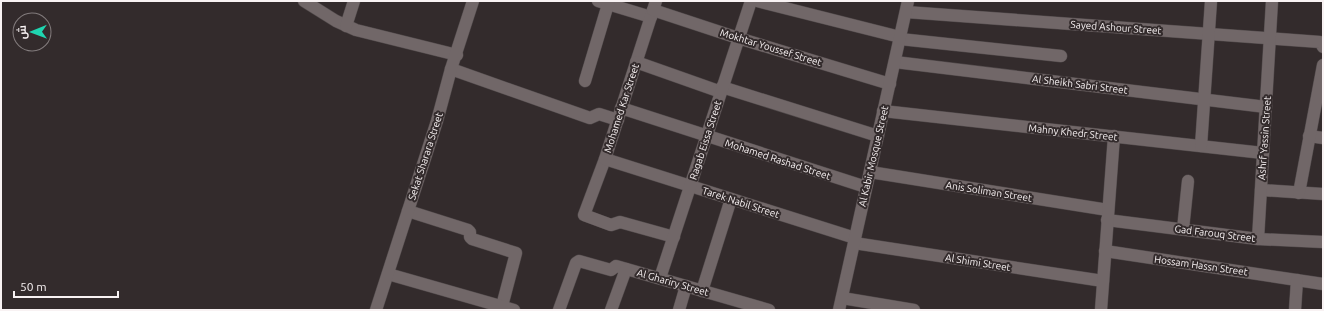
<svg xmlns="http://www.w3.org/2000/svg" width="1324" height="311" viewBox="0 0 1324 311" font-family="Ubuntu,Cairo,sans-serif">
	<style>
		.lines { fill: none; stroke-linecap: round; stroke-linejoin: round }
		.street-casing { stroke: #50494a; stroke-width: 13 }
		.street { stroke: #716768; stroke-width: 12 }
		.labels { text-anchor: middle; stroke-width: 4; stroke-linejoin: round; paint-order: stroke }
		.street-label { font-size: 10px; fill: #f8f2f3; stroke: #332b2c }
	</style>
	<rect width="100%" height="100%" fill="#332b2c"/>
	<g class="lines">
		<!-- street casing -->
		<g class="street-casing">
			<g id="street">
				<polyline points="304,1 336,21 356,30 457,55"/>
				<polyline points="598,1 651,17"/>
				<polyline points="656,1 605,159 584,215 611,225 620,222 674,237"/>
				<polyline points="757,1 900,37"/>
				<polyline points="653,10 738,38 890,84"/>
				<polyline points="906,12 1320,42 1323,47"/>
				<polyline points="346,26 354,1"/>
				<polyline points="900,39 1061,56"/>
				<polyline points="636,62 721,92"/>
				<polyline points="895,62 1266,107"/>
				<polyline points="451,69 590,118 599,114 618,120"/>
				<polyline points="585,81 609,1"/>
				<polyline points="722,87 878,136"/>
				<polyline points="621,108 866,187"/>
				<polyline points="883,111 1263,153"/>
				<polyline points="1309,136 1323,138"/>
				<polyline points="1201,146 1211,1"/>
				<polyline points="605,159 855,238"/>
				<polyline points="870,172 1108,210"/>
				<polyline points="1261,190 1323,194"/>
				<polyline points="1299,193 1323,65"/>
				<polyline points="408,211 468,230 470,232 470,237 472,239 516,253 502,306"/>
				<polyline points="1107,220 1258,239 1323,242"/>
				<polyline points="1183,229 1188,181"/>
				<polyline points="1258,239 1272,1"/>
				<polyline points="854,243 1103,281"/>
				<polyline points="1105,251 1323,284"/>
				<polyline points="388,274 514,310"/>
				<polyline points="660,278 751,1"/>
				<polyline points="702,291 731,199"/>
				<polyline points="842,298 914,310"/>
				<polyline points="376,310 437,121 451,69 473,1"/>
				<polyline points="559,310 576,263 579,261 611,270 616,266 769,310"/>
				<polyline points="611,310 626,269"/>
				<polyline points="679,310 686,286"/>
				<polyline points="839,310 908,1"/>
				<polyline points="1101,310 1114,136"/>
				<polyline points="1295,310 1297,280"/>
			</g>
		</g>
		<!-- street -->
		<use href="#street" class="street"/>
	</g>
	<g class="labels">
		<!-- street labels -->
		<g class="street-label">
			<text transform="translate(1116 27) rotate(4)" y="4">Sayed Ashour Street</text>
			<text transform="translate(771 47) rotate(17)" y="4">Mokhtar Youssef Street</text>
			<text transform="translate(1080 84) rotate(7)" y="4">Al Sheikh Sabri Street</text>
			<text transform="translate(621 108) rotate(-72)" y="4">Mohamed Kar Street</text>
			<text transform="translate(1073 132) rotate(6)" y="4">Mahny Khedr Street</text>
			<text transform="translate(1264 138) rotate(-86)" y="4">Ashrf Yassin Street</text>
			<text transform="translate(705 140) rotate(-72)" y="4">Ragab Eissa Street</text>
			<text transform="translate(425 156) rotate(-72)" y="4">Sekat Sharara Street</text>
			<text transform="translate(873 156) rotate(-77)" y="4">Al Kabir Mosque Street</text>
			<text transform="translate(778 159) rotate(18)" y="4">Mohamed Rashad Street</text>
			<text transform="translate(989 191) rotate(9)" y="4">Anis Soliman Street</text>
			<text transform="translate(741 202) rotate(18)" y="4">Tarek Nabil Street</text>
			<text transform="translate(1215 233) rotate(7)" y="4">Gad Farouq Street</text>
			<text transform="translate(978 262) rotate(9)" y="4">Al Shimi Street</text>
			<text transform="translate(1201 265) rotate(8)" y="4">Hossam Hassn Street</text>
			<text transform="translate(673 282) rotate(16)" y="4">Al Ghariry Street</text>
		</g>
	</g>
	<!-- border -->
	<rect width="1324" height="311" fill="none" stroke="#f8f2f3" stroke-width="4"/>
	<!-- north arrow -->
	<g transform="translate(32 32) rotate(269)"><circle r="19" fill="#332b2c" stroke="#827b7c"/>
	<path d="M0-3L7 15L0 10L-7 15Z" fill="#1fd5b0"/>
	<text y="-6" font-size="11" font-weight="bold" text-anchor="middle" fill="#f8f2f3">ش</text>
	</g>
	<!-- scale -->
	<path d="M14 291v6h104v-6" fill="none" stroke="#f8f2f3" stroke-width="2"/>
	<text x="20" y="291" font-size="12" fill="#f8f2f3" stroke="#332b2c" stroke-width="3" paint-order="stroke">50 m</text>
</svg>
